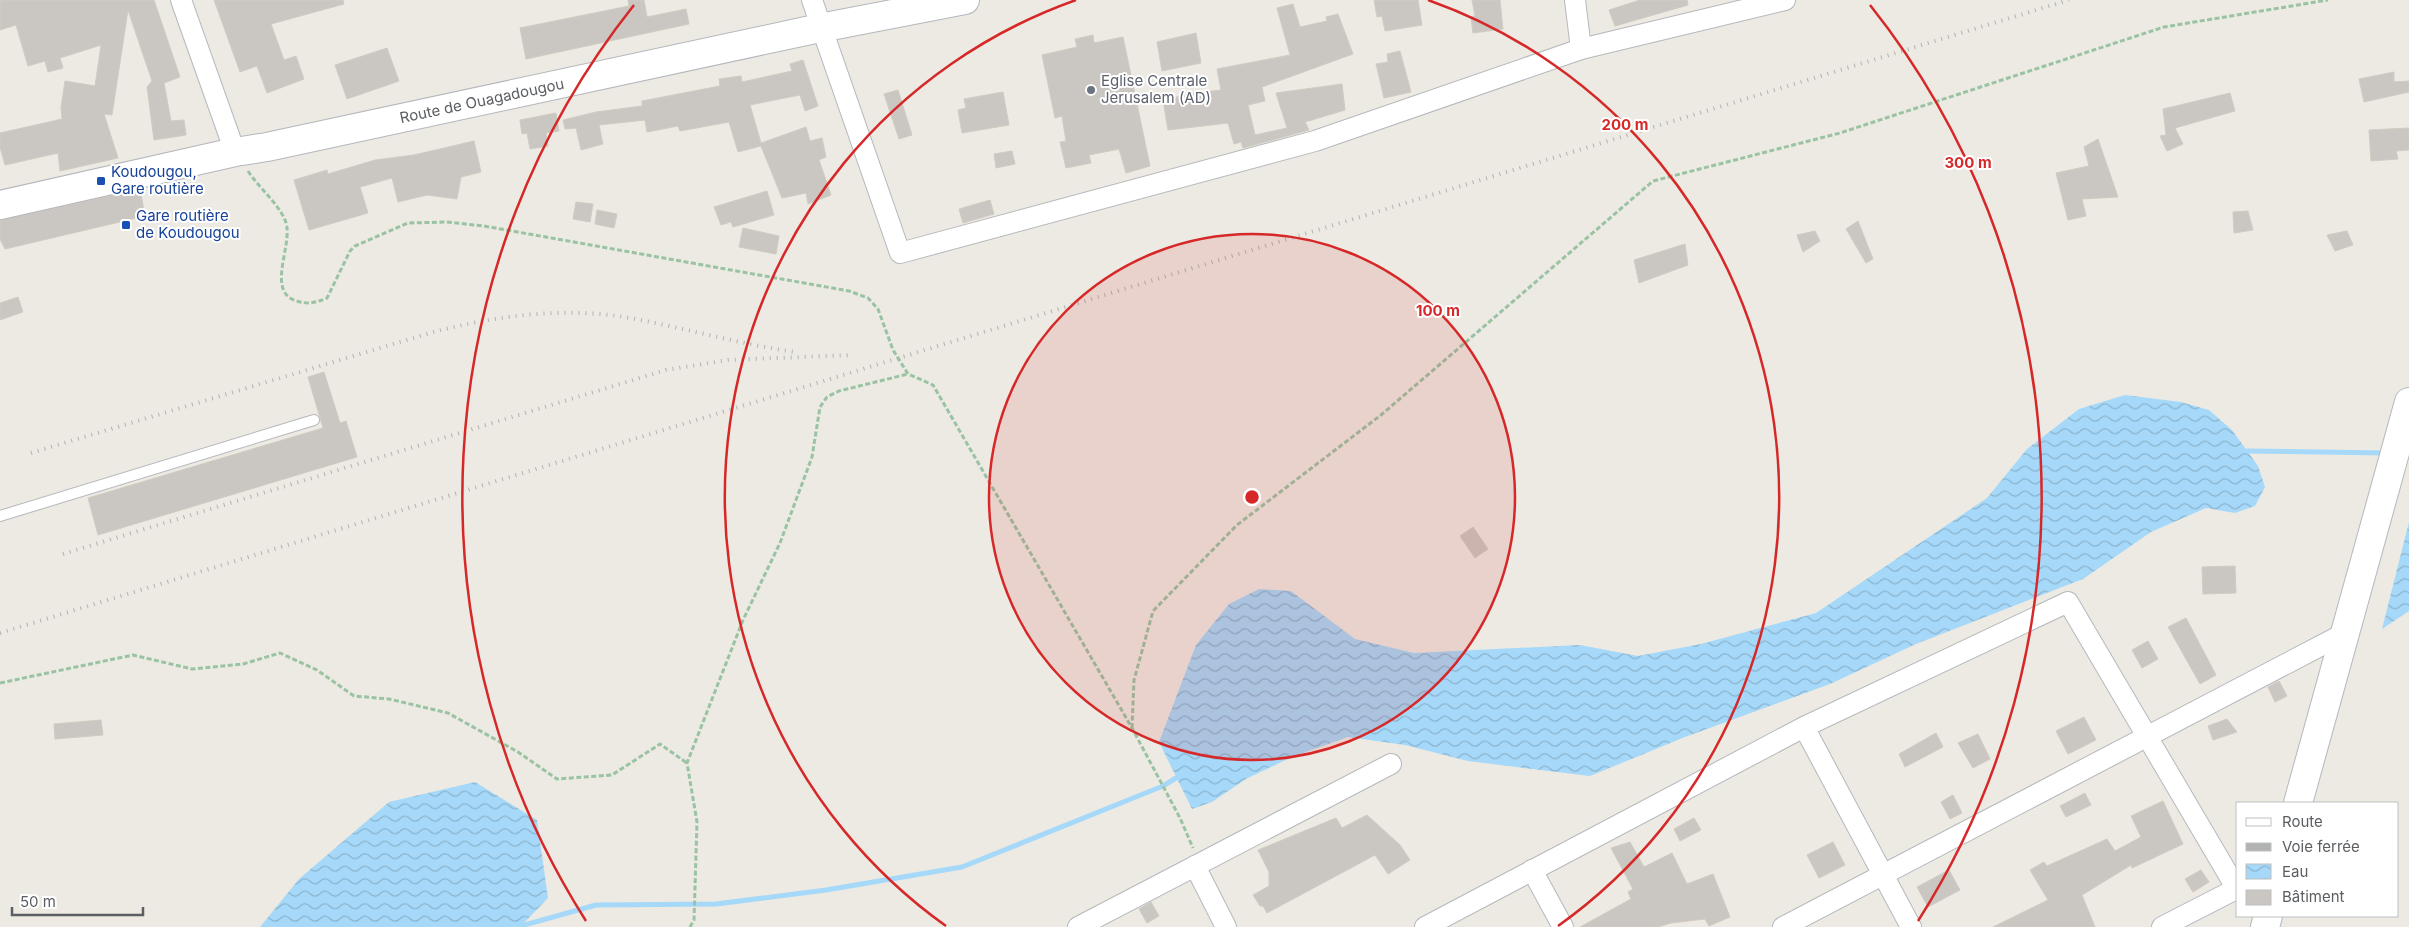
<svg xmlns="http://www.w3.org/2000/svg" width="2409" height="927" viewBox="0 0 2409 927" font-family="Inter,sans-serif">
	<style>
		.water { fill: url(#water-waves) }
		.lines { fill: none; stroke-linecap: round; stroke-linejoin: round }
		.stream { stroke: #a6d9f9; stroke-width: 5 }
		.building { fill: #cac6c2; stroke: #d1cbc1 }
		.lane-casing { stroke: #b5b8bc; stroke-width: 12 }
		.street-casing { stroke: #b5b8bc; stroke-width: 22 }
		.secondary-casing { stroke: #b4b7bc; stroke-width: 30 }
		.path { stroke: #9ac3a3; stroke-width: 3; stroke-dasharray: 5 2.5; stroke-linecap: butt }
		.lane { stroke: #fff; stroke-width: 10 }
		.street { stroke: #fff; stroke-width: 20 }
		.secondary { stroke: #fff; stroke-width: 28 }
		.rail { stroke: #b1b2b2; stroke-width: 4; stroke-dasharray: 1 6; stroke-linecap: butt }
		.ring { fill: none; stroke: #d62828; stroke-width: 2.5 }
		.worship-dot { fill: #6b7280; stroke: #fff; stroke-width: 2 }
		.transit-dot { fill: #1a4fb4; stroke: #fff; stroke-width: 2 }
		.labels { text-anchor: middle; stroke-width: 4; stroke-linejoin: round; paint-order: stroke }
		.worship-label { font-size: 15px; fill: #5b616d; stroke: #fff; text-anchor: start }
		.street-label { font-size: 15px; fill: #5b5e62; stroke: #fff }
		.transit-label { font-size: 15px; fill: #164399; stroke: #fff; text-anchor: start }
		.centre { fill: #d62828; stroke: #fff; stroke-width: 2.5 }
		.ring-label { font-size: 15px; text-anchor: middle; font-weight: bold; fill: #d62828; stroke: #fff; stroke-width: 4; stroke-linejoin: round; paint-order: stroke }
	</style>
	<defs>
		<pattern id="water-waves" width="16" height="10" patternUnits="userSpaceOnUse" patternTransform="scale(1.25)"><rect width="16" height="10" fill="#a6d9f9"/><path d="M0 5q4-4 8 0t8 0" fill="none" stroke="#8ab3cd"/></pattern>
	</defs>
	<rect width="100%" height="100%" fill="#eceae2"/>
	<!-- water -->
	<g class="water">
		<polygon points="2125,395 2181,402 2209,410 2232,430 2258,466 2265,487 2255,506 2235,513 2206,508 2151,532 2083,579 1916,644 1830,684 1685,737 1590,776 1468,761 1405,745 1348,737 1292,757 1246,779 1212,802 1192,809 1159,742 1196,645 1229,604 1259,589 1291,591 1355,639 1414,653 1580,645 1638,656 1701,644 1816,613 1987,498 2027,449 2079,409"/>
		<polygon points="2409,522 2409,611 2382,629"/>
		<polygon points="475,782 537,820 548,898 520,927 260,927 299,879 389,802"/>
	</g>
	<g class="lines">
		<!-- stream -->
		<g class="stream">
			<polyline points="2247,451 2387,453"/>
			<polyline points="521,926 596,905 716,904 826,890 962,867 1163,786 1176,778"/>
		</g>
	</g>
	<!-- building -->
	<g class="building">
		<polygon points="0,0 154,0 180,77 164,83 171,121 184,120 186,135 154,140 147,87 152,81 128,10 112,115 104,114 118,158 60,171 58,153 5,165 0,147 0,133 62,119 61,108 65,81 95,86 101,45 60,58 63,68 48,72 45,61 28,66 16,25 0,30"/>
		<polygon points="214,0 343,0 344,4 271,24 284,60 296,56 304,79 267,93 257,66 240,72"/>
		<polygon points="628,0 644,0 647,17 686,9 689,24 526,59 520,28 629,6"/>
		<polygon points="1374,0 1418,0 1422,25 1385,31 1382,16 1377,17"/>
		<polygon points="1472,0 1500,0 1503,29 1473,33 1471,17 1475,16"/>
		<polygon points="1640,0 1687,0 1688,5 1615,26 1609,10"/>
		<polygon points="1293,4 1300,27 1327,21 1326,17 1338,14 1353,54 1262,87 1265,101 1248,105 1255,135 1287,128 1276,93 1342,84 1345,110 1305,122 1309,130 1243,148 1241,142 1234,144 1228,123 1168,130 1163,100 1195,93 1221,90 1217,69 1290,55 1277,8"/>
		<polygon points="1196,33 1201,63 1162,71 1157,42"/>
		<polygon points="1093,35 1094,43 1123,37 1150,166 1126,173 1119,149 1089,155 1091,163 1066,168 1060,142 1066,141 1062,116 1055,118 1042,55 1077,47 1075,39"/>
		<polygon points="387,48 399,81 347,99 335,65"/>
		<polygon points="1400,51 1411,92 1384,98 1376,64 1388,62 1387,54"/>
		<polygon points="803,60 818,106 805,111 800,95 750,105 761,143 806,127 810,141 822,138 826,157 819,160 831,195 808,204 806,193 782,198 761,146 738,152 729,122 680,131 678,126 647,132 645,120 599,125 603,144 581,150 576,128 565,129 563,120 596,112 642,106 642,101 720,86 719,79 741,76 742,82 792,71 790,64"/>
		<polygon points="2394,72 2394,82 2409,81 2409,92 2364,102 2359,79"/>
		<polygon points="898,90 912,135 899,139 884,94"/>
		<polygon points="1003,92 1009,125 962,133 958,110 966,108 964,99"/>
		<polygon points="2230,93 2235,111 2175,128 2183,144 2167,151 2160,136 2166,135 2163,109"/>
		<polygon points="556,113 559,131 546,133 548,146 530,149 527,133 522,134 520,120"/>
		<polygon points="2409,128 2409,150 2396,151 2398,159 2371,161 2369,130"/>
		<polygon points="2098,139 2118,197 2082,199 2086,216 2068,220 2056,173 2089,166 2084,147"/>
		<polygon points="474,141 481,172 461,177 457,199 427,195 398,202 392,178 360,187 368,213 309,230 294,180 327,170 328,174 375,160 414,155"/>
		<polygon points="1012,151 1015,164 996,168 994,154"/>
		<polygon points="140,189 145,216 5,249 0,239 0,220"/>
		<polygon points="767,191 774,215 733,227 731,222 721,225 714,207"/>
		<polygon points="990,200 994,214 963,223 959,209"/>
		<polygon points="576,202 593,204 590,222 573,219"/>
		<polygon points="597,210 617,214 614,228 595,224"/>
		<polygon points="2248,211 2253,230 2234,233 2233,212"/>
		<polygon points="1858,221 1873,259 1866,263 1846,229"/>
		<polygon points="743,228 779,236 776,254 739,247"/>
		<polygon points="1815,231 1820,241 1803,252 1797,235"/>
		<polygon points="2347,231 2353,245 2335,251 2327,235"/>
		<polygon points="1685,244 1688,265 1639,283 1634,260"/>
		<polygon points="18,297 23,312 0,320 0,303"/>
		<polygon points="324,372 340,423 346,421 357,457 98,535 88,498 323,428 308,377"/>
		<polygon points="1473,527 1488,549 1475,558 1460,536"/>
		<polygon points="2235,566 2236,593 2203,594 2202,567"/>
		<polygon points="2186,618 2216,675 2200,684 2168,627"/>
		<polygon points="2148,641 2158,659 2142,668 2132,650"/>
		<polygon points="2279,681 2287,696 2275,702 2268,687"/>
		<polygon points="2084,717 2096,740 2068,754 2056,731"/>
		<polygon points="2227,719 2237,732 2213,740 2208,726"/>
		<polygon points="101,720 103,735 55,739 54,724"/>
		<polygon points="1936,733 1943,747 1905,767 1899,754"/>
		<polygon points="1978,734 1990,759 1973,768 1958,743"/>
		<polygon points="2085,793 2091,805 2066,817 2060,806"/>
		<polygon points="1953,795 1962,813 1950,819 1941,802"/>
		<polygon points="2163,801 2183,844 2132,868 2131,865 2082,895 2095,927 1993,927 2048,900 2030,870 2044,862 2047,866 2107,839 2115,851 2141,837 2131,816"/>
		<polygon points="1367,815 1400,845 1410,860 1388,874 1375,855 1267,913 1263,906 1260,906 1253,895 1269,886 1269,872 1258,850 1336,818 1342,828"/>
		<polygon points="1694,818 1701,830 1680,841 1674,829"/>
		<polygon points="1630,842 1644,867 1672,853 1687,884 1713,874 1730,917 1709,926 1705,919 1671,923 1658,927 1580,927 1631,899 1628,892 1633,889 1611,848"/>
		<polygon points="1833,842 1845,865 1819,878 1807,855"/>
		<polygon points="1949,870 1960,890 1928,907 1917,887"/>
		<polygon points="2201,870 2209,882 2193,892 2185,879"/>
		<polygon points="1151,902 1159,916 1147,923 1139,909"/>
	</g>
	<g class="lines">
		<!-- lane casing -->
		<g class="lane-casing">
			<polyline id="lane" points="0,516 314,420"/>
		</g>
		<!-- street casing -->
		<g class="street-casing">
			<g id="street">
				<polyline points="181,0 235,152"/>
				<polyline points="812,0 900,253 1315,141 1581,49 1785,0"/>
				<polyline points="1575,0 1581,49"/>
				<polyline points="1804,727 1911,927"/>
				<polyline points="1195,866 1226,927"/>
				<polyline points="1532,870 1563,927"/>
				<polyline points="1078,927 1391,764"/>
				<polyline points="1425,927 1804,727 2068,602 2238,891"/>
				<polyline points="1783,927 2345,633"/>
				<polyline points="2162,927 2238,888"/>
			</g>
		</g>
		<!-- secondary casing -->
		<g class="secondary-casing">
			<g id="secondary">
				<polyline points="0,205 235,152 267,147 820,28 965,0"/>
				<polyline points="2298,803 2409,402"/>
				<polyline points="2265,927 2268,916"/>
			</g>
		</g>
		<!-- path -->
		<g class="path">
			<path d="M248 171C259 188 277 202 285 220 295 241 266 289 294 300 307 305 315 303 327 298L350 251 355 246 408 223 447 222 484 226 849 291 868 298 878 309 893 350 908 374 933 385 1132 728 1180 818 1193 848"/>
			<polyline points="0,683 133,655 192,669 243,664 280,653 317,670 354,696 389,699 448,713 518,752 557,779 612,775 660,744 687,763"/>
			<polyline points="1132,728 1134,680 1153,611 1237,525 1381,415 1653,181 1840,133 2164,27 2328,0"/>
			<polyline points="690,927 694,920 697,822 687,763 743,620 780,543 812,457 820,407 827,397 839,391 908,374"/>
		</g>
		<!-- lane -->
		<use href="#lane" class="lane"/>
		<!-- street -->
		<use href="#street" class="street"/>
		<!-- secondary -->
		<use href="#secondary" class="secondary"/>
		<!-- rail -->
		<g class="rail">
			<path d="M31 453 430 333C494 316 563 306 630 318 685 328 739 344 795 352"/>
			<polyline points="63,554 666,370 728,360 852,355"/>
			<polyline points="0,633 2069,0"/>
		</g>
	</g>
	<!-- distance rings -->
	<circle cx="1252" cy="497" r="263" fill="#d62828" fill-opacity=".12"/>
	<g class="ring">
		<circle cx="1252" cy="497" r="263"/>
		<path d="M946 926A527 527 0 0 1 1076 0M1428 0A527 527 0 0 1 1558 926"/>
		<path d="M586 921A790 790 0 0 1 634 5M1870 5A790 790 0 0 1 1918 921"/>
	</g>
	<!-- markers -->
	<circle class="worship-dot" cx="1091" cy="90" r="5"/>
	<g class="transit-dot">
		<rect x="96" y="176" width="10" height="10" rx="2.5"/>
		<rect x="121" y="220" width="10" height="10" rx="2.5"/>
	</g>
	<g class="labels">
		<!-- worship labels -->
		<g class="worship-label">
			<text x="1101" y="86">Eglise Centrale<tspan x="1101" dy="17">Jerusalem (AD)</tspan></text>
		</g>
		<!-- street labels -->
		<g class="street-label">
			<text transform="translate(482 101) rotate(-12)" y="5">Route de Ouagadougou</text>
		</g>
		<!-- transit labels -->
		<g class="transit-label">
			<text x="111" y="177">Koudougou,<tspan x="111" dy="17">Gare routière</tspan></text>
			<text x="136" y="221">Gare routière<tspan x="136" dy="17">de Koudougou</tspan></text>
		</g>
	</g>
	<circle cx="1252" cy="497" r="8" class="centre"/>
	<g class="ring-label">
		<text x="1625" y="130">200 m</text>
		<text x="1968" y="168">300 m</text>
		<text x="1438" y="316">100 m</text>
	</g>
	<!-- legend -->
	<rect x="2236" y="802" width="162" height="115" fill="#ffffff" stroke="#bdbfc0"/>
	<rect x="2246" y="818" width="25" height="8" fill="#ffffff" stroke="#bdbfc0"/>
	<text x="2282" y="827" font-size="15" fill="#5b5e62">Route</text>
	<rect x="2246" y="843" width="25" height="8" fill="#b1b2b2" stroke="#bdbfc0"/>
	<text x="2282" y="852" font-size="15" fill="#5b5e62">Voie ferrée</text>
	<rect x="2246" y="864" width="25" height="15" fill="url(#water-waves)" stroke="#bdbfc0"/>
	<text x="2282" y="877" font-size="15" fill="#5b5e62">Eau</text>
	<rect x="2246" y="890" width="25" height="15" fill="#cac6c2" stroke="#bdbfc0"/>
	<text x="2282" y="902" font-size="15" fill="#5b5e62">Bâtiment</text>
	<!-- scale -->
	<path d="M12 907v8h131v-8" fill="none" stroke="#5b5e62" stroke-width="2.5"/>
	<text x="20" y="907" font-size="15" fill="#5b5e62" stroke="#ffffff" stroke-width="4" paint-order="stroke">50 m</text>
</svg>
